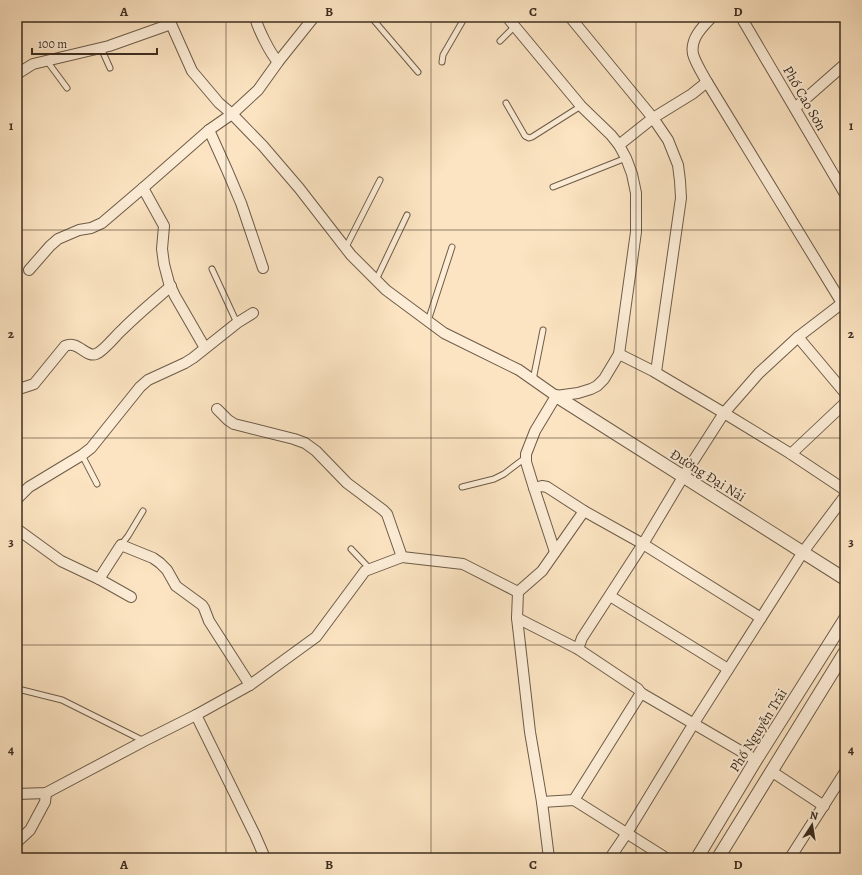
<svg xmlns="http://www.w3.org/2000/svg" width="862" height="875" viewBox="0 0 862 875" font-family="Alegreya,serif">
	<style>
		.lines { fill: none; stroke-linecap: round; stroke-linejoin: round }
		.service-casing { stroke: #6d5c48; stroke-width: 7 }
		.minor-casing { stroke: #6d5c48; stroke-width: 12 }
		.tertiary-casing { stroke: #6d5c48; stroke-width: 14 }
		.service { stroke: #fdedd7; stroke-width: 5 }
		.minor { stroke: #fdedd7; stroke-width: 10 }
		.tertiary { stroke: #fdedd7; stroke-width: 12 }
		.grid { fill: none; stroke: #3d2e1f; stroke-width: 1; stroke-opacity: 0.55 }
		.labels { text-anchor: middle; stroke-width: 4; stroke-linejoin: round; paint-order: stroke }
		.street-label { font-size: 14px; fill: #3d2e1f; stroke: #fdedd7 }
		.neatline { fill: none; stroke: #3d2e1f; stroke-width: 1.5 }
		.grid-label { font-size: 13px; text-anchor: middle; font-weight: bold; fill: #3d2e1f }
	</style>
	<rect width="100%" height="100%" fill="#fce4c2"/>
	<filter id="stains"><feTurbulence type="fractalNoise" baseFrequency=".005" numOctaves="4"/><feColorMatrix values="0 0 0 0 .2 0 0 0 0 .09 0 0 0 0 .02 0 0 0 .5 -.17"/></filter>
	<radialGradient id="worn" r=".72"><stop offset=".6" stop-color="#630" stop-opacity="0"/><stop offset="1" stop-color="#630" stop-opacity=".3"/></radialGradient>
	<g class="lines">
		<!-- service casing -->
		<g class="service-casing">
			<g id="service">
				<polyline points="371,17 418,72"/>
				<polyline points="500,41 515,26"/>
				<polyline points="101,48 110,68"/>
				<polyline points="47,61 67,88"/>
				<polyline points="442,62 443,55 465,17"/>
				<polyline points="506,103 525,136 529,138 532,137 581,106"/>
				<polyline points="553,187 626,158"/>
				<polyline points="346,247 380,180"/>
				<polyline points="212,269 237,323"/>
				<polyline points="376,280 407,215"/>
				<polyline points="428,321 452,247"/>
				<polyline points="533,380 543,330"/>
				<polyline points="82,455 97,484"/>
				<polyline points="462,487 494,479 504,474 525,458"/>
				<polyline points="121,545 128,536 143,511"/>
				<polyline points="351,549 370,569"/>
				<polyline points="22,690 62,700 144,741"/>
			</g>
		</g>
		<!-- minor casing -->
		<g class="minor-casing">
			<g id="minor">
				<polyline points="170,17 171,24 192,71 219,103 232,114 263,146 299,188 351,255 386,290 444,333 519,370 556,396 578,393 591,389 597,386 604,379 619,354 636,232 636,193 632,174 626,158 619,145 611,135 581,106 507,17"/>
				<path d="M255 17C258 29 270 53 278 62"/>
				<polyline points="570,17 653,118 668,140 678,165 680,181 681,198 656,372"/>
				<path d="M712 17C702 27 690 39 693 54 695 62 703 75 707 82L842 303"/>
				<polyline points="741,17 845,194"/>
				<polyline points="17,74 33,64 109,46 171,24"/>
				<polyline points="795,108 845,64"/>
				<polyline points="209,130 227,170 241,203 263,268"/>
				<polyline points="619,145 653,118 692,94 707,82"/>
				<polyline points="143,188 164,226 162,249 164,264 169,283 175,296 205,348"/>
				<polyline points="29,270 50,246 58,239 79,230 91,228 102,223 143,188 209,130 232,114 258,90 278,62 314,17"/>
				<polyline points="798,337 845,393"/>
				<polyline points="619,354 653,371 724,413 791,454 845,490"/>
				<path d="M17 387 22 388 34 384 65 346C78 340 86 358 96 354 104 351 116 335 123 329 138 314 155 300 171 286"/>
				<polyline points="791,454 845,403"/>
				<polyline points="534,488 526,462 526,454 535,431 556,396"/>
				<polyline points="17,499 29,487 82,455 91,448 140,387 148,380 185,363 193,358 237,323 253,313"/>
				<polyline points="17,529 61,561 99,579 131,597"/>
				<polyline points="555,552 534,488 542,486 547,487 584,511 643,544 761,618"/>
				<polyline points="402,557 463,564 518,592"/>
				<polyline points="99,579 121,545 153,558 160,563 167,570 176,586 202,605 204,608 209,621 250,685"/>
				<polyline points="610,596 728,669"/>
				<polyline points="517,618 578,649 638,689 641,693 756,760"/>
				<polyline points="578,649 582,638 643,544 683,477 724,413 759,373 798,337 845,301"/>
				<polyline points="196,715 255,835 265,858"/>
				<polyline points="771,771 824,806"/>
				<polyline points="17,794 46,793 144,741 196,715 250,685 316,637 365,571 402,557 387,514 383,510 347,483 316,451 305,443 294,439 234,424 228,420 217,409"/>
				<polyline points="574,800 641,693"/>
				<polyline points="542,802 574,800 666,858"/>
				<polyline points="17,842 30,830 45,802 46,793"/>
				<polyline points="549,858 542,802 530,732 517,618 518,592 542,571 584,511"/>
				<polyline points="610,858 627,833 694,723 803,552 845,496"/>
				<polyline points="790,858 845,772"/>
			</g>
		</g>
		<!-- tertiary casing -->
		<g class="tertiary-casing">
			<g id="tertiary">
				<polyline points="556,396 845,579"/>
				<polyline points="697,858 756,760 845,619"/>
				<polyline points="718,858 845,652"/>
			</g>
		</g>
		<!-- service -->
		<use href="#service" class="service"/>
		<!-- minor -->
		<use href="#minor" class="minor"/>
		<!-- tertiary -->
		<use href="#tertiary" class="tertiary"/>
	</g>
	<!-- grid -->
	<path class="grid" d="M226 17V858M431 17V858M636 17V858M17 230H845M17 438H845M17 645H845"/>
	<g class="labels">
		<!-- street labels -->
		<g class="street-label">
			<text transform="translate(805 98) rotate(60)" y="5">Phố Cao Sơn</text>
			<text transform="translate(708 475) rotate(32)" y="5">Đường Đại Nải</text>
			<text transform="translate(758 730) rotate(-58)" y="5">Phố Nguyễn Trãi</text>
		</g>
	</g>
	<!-- margin -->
	<rect width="862" height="875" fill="none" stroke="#fce4c2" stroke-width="44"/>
	<!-- north arrow -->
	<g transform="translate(812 825) rotate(12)" stroke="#fdedd7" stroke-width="3" paint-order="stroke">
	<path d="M0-3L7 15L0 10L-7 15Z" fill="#3d2e1f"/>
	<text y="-6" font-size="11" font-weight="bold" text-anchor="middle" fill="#3d2e1f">N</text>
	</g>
	<!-- scale -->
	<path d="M32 48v6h125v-6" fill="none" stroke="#3d2e1f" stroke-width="2"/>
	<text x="38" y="48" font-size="12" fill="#3d2e1f" stroke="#fdedd7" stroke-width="3" paint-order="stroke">100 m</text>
	<rect x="22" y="22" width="818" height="831" class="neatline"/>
	<g class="grid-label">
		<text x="124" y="16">A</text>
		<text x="329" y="16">B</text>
		<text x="533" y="16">C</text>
		<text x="738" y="16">D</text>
		<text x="11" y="130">1</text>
		<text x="851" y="130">1</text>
		<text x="11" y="338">2</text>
		<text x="851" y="338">2</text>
		<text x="11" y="546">3</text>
		<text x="851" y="546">3</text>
		<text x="11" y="754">4</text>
		<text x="851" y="754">4</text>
		<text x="124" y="869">A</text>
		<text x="329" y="869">B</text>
		<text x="533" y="869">C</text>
		<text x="738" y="869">D</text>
	</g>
	<rect width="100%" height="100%" filter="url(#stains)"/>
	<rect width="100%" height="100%" fill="url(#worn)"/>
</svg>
